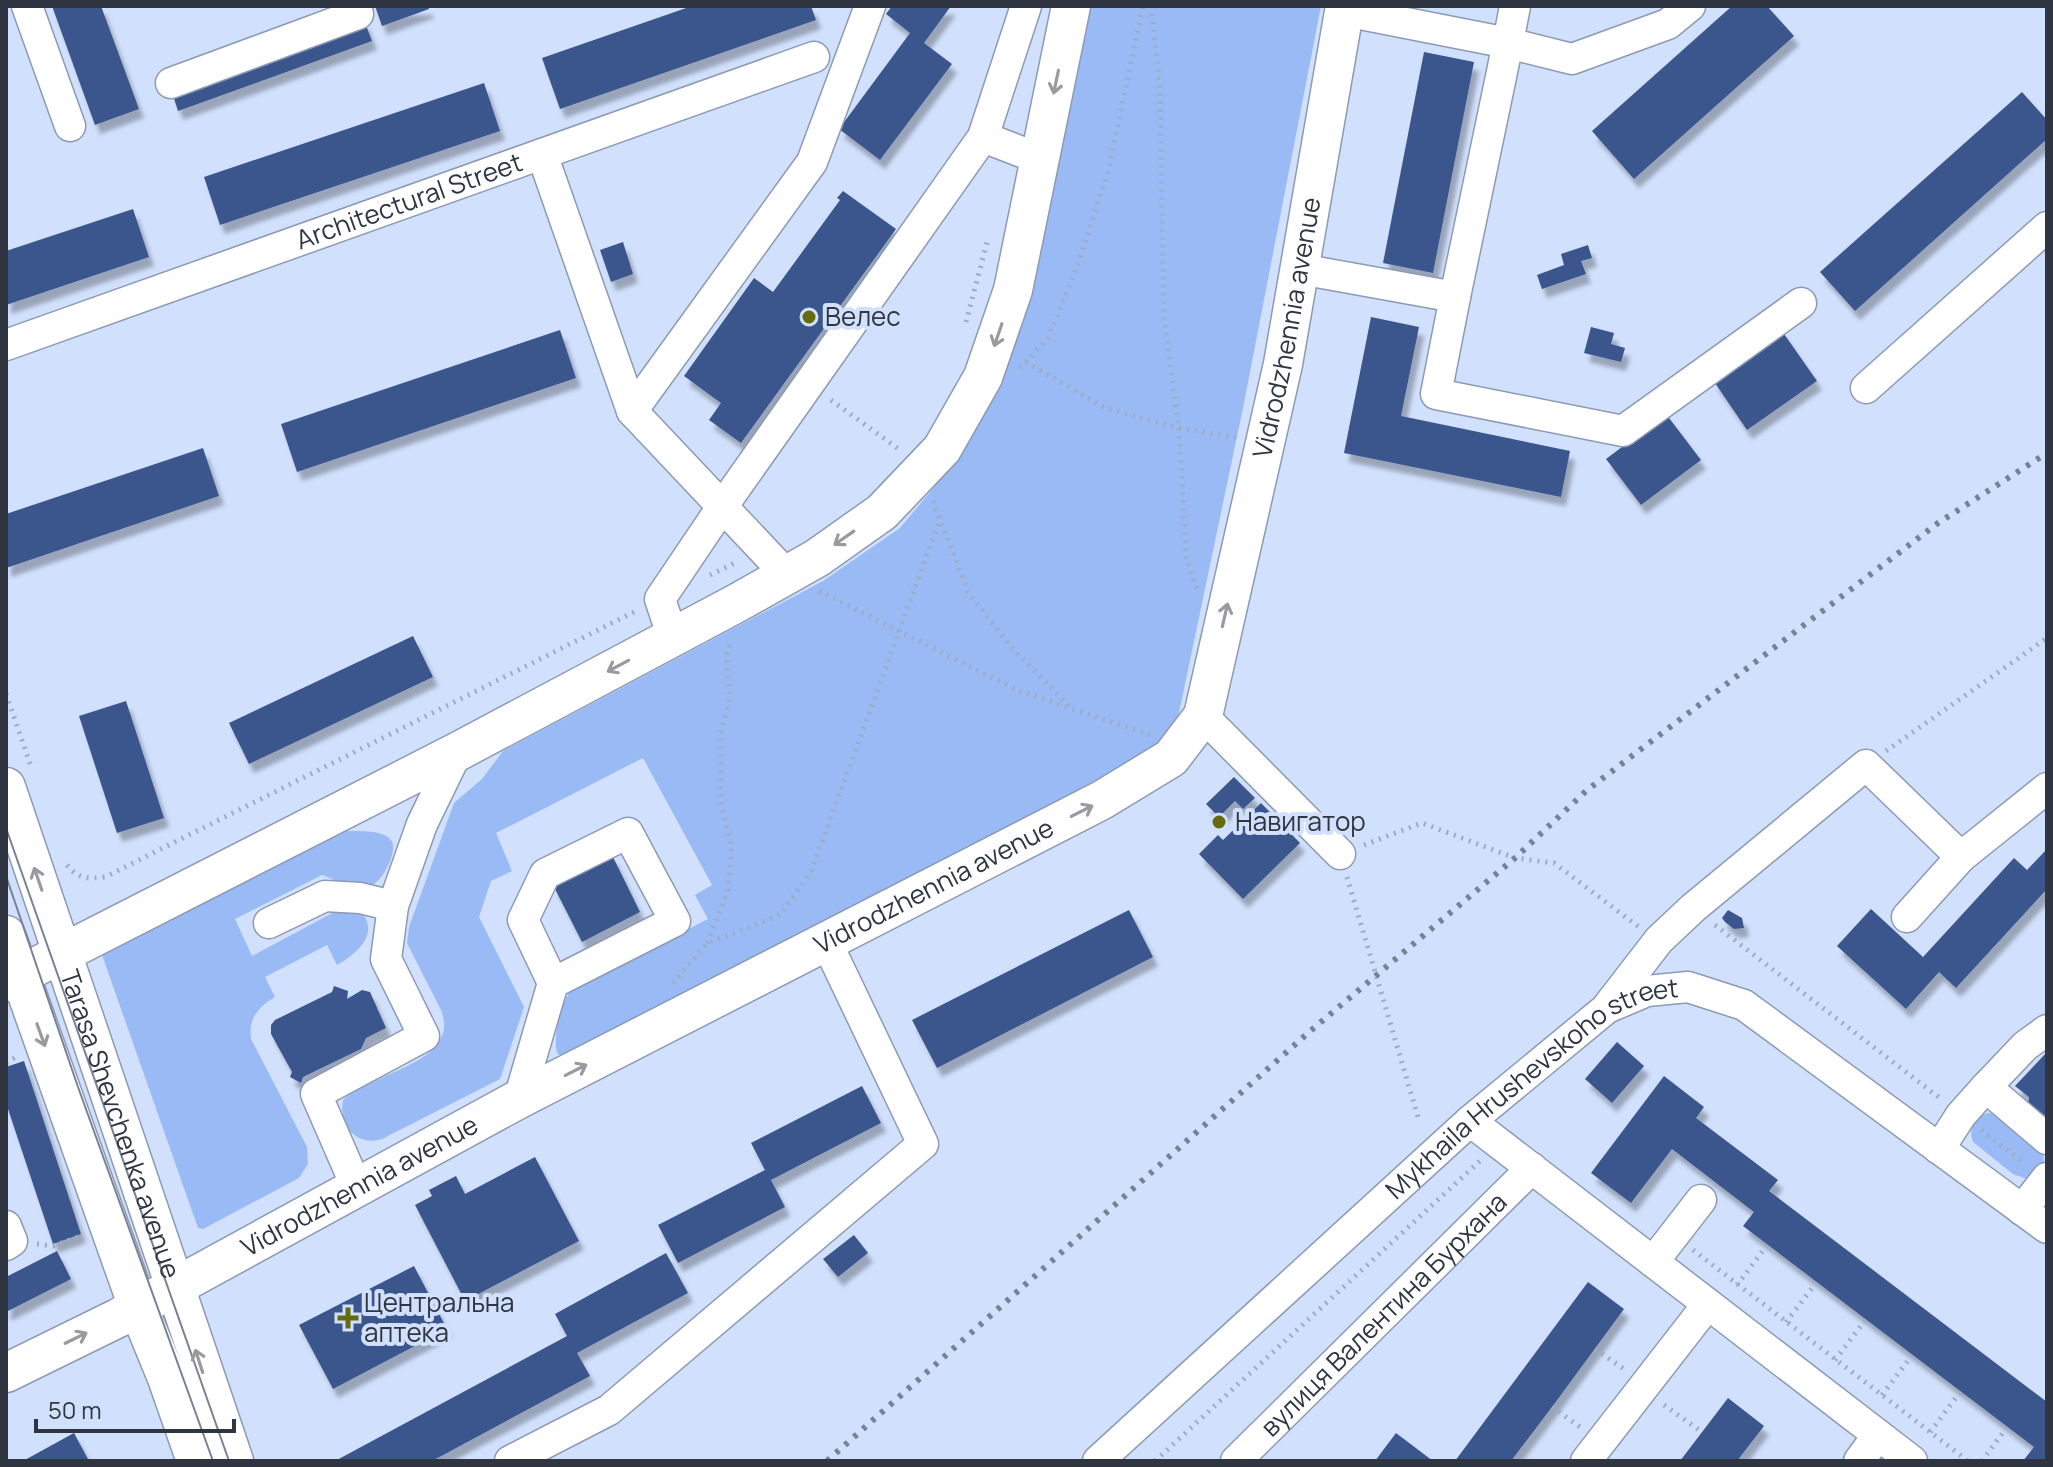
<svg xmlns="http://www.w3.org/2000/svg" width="2053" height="1467" viewBox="0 0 2053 1467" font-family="Manrope,sans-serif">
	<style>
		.green { fill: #9abaf5 }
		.building { fill: #3a568c; filter: url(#shadow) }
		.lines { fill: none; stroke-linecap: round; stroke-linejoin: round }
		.minor-casing { stroke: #8c9ab3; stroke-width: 33 }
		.major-casing { stroke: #8c9ab3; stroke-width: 41 }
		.path { stroke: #9fabc2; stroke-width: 5; stroke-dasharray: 2 6; stroke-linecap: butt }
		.minor { stroke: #fff; stroke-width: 30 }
		.major { stroke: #fff; stroke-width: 38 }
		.tram { stroke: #788295; stroke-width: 2 }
		.rail { stroke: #788295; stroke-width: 6; stroke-dasharray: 4 8; stroke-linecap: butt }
		.oneway { stroke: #989aa0 }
		.poi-dot { fill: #666b0e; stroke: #d1e0fc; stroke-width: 3 }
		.labels { text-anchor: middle; stroke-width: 8; stroke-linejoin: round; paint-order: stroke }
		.street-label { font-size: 26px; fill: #303641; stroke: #d1e0fc }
		.poi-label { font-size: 26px; fill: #303641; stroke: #d1e0fc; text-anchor: start }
	</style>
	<defs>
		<filter id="shadow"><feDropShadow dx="5" dy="9" stdDeviation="2" flood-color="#0004"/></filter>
	</defs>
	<rect width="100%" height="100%" fill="#d1e0fc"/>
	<!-- green -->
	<g class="green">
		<path d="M1089 6H1321L1243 408 1176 727 1157 748 571 1057H563L557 1053C553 1034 560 1002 573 988L708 919 695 895 712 885 643 758 496 833 512 871 491 881 479 917 524 1007 500 1079 382 1139C356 1147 338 1125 343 1100 371 1072 462 1063 441 1010L407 943 409 927 454 803 482 779 503 751 823 581 900 528 960 456 1002 374Z"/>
		<path d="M345 831C356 831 381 830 389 838 402 847 381 887 365 889 352 890 334 879 322 875L235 919 252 956 336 911 359 910C382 932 357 954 337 965L327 945 265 977 275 997C258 1007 248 1019 251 1039L307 1147 308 1164 299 1178 203 1229 198 1228 101 952Z"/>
		<path d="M1988 1113H1996L2043 1150 2044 1165 2027 1179 2013 1174 1973 1142C1968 1128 1974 1117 1988 1113Z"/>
	</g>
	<!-- building -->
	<g class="building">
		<polygon points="52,6 101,6 139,109 95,125"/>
		<polygon points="375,6 428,6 429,9 382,26"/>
		<polygon points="692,6 811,6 816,20 560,109 542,58"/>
		<polygon points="892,6 951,6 924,43 952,64 880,160 839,129 910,33 886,14"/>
		<polygon points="1732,6 1767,6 1794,36 1634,179 1592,131"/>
		<polygon points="364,20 372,41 178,111 171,89"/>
		<polygon points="1424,52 1474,62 1433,273 1383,263"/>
		<polygon points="484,83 500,131 220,225 204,177"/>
		<polygon points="2022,92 2047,120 2047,139 1855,311 1820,272"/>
		<polygon points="843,191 896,229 741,443 709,420 721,403 684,376 754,278 773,292 840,200 837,198"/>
		<polygon points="133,209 149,257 6,305 6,251"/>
		<polygon points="623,242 633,274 611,282 600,250"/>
		<polygon points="1588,245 1592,258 1581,261 1586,274 1542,289 1537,275 1564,265 1561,254"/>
		<polygon points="1371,317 1419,327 1401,416 1570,451 1561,497 1344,453"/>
		<polygon points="1591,327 1614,333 1611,344 1625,348 1621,362 1584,353"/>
		<polygon points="560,330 576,378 297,472 281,424"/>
		<polygon points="1782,331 1817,381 1747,430 1713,380"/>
		<polygon points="1666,414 1701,460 1641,505 1606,459"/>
		<polygon points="203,448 219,496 6,568 6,514"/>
		<polygon points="413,636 433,677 249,764 229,723"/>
		<polygon points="126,701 164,818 117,833 79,716"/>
		<polygon points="1234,777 1255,798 1243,809 1235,801 1219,817 1206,804"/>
		<polygon points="1261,803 1300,843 1243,899 1199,854 1218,835 1223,840"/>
		<polygon points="2047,849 2047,889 1956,988 1939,972 1906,1009 1837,946 1871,909 1923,957 2014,858 2027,870"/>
		<polygon points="612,855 640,912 582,942 553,885"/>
		<polygon points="1129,910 1153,957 937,1068 912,1020"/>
		<polygon points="1728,910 1742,918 1744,928 1734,929 1725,922 1722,918"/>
		<polygon points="334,986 348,991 347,999 362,990 370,992 386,1028 366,1038 361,1049 303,1077 301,1083 290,1077 292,1072 271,1034 271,1025 275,1020 332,992"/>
		<polygon points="1617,1042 1644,1066 1612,1103 1585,1079"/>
		<polygon points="2047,1052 2047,1114 2041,1116 2028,1105 2029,1097 2015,1086"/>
		<polygon points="24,1061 81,1234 53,1244 6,1103 6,1067"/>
		<polygon points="1664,1076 1704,1107 1696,1118 1778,1180 1769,1191 2047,1402 2047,1461 2023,1461 2034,1447 1743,1226 1754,1212 1672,1149 1631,1203 1591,1173"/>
		<polygon points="862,1086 881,1123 771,1180 785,1207 678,1263 658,1225 765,1170 751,1143"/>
		<polygon points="535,1157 579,1241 465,1301 415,1205 432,1196 429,1190 456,1176 465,1194"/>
		<polygon points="854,1235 868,1253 838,1277 823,1259"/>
		<polygon points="57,1251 71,1279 6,1312 6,1277"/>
		<polygon points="666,1253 688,1293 577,1353 590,1376 432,1461 335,1461 567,1336 555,1314"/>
		<polygon points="414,1266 447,1329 333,1389 299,1325"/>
		<polygon points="1588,1282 1624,1309 1552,1407 1511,1461 1455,1461"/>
		<polygon points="1728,1398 1764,1426 1737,1461 1680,1461"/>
		<polygon points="74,1433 89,1461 23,1461"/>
		<polygon points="1396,1433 1433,1461 1375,1461"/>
	</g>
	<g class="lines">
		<!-- minor casing -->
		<g class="minor-casing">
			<g id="minor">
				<polyline points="27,6 70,126"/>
				<polyline points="1345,11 1508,43 1515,6"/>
				<polyline points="171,83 358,14 355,6"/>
				<polyline points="983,137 1040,159"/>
				<polyline points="542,154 632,411 786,574"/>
				<polyline points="1300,269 1455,297 1508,43 1572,59 1668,24 1690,6"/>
				<polyline points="1455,297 1436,394 1623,431 1801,303"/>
				<path id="s1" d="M6 345 814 57"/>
				<polyline points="1866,388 2047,227"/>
				<polyline points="632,411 812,162 870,6"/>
				<polyline points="673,638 660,599 722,507 983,137 1026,6"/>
				<polyline points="1203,716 1340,854"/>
				<polyline points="1907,917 1961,857"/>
				<polyline points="269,923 325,896 360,898 393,906"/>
				<polyline points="1608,1006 1659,940 1693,908 1866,765 1961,857 2047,788"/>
				<polyline points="1986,1087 2025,1046 2047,1030"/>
				<polyline points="519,1099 553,983 523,920 545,874 628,833 675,921 553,983"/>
				<polyline points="1470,1121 1912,1461"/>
				<polyline points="1939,1149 1961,1115 1986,1087 2047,1139"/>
				<polyline points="357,1188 316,1094 424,1036 386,959 393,906 422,824 457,752"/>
				<polyline points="2022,1210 2047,1178"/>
				<polyline points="6,1226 12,1241 6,1245"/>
				<polyline points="1653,1262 1701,1200"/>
				<polyline points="510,1461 609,1410 923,1144 826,941"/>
				<path id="s2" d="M1098 1461 1470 1121 1607 1008 1647 991 1688 987 1744 1005 2047 1228"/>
				<path id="s3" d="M1236 1461 1532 1168"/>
				<polyline points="1586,1461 1708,1304"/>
				<polyline points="1859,1461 1878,1435"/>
			</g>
		</g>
		<!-- major casing -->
		<g class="major-casing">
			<g id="major">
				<path id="s4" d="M6 787 234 1461"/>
				<polyline points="6,935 138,1307 167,1378 196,1461"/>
				<polyline points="6,982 457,752 737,603 817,558 882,512 942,449 983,377 1013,290 1071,6"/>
				<path id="s5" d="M6 1373 118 1318 519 1099 1102 800 1171 758 1203 716 1283 364 1345 6"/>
			</g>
		</g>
		<!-- path -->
		<g class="path">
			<polyline points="1151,6 1160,88 1164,318 1179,428 1186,557 1198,593"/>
			<polyline points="966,322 988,239"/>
			<polyline points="1026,362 1105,408 1179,428 1237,438"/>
			<polyline points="1020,368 1048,338 1077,267 1108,172 1143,6"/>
			<polyline points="831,400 900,450"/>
			<polyline points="933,501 968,592 1011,647 1069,706"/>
			<polyline points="710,575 737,562"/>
			<polyline points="819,591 1017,690 1150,735"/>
			<polyline points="6,694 32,769"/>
			<polyline points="1886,751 2047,638"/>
			<polyline points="1364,845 1422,823 1515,858 1554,863 1639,927"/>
			<path d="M67 865C78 879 88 879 105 877L636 611"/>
			<polyline points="1347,877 1418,1117"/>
			<polyline points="1715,925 1941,1099"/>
			<polyline points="707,943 728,890 732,846 721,805 720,735 730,699 726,655 732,641"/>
			<polyline points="673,983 706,944 780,915 811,872 940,519"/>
			<polyline points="6,1063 16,1057"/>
			<polyline points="1981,1130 2024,1163"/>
			<polyline points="37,1244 53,1246 81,1236"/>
			<polyline points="1693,1250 1968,1461"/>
			<polyline points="1737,1285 1768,1244"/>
			<polyline points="1786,1322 1817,1282"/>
			<polyline points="1595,1349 1624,1369"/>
			<polyline points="1835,1360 1866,1319"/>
			<polyline points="1882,1395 1913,1354"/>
			<polyline points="1664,1405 1702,1432"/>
			<polyline points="1552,1407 1580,1427"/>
			<polyline points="1930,1432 1961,1391"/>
			<polyline points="1155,1461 1481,1160"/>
			<polyline points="1982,1461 2007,1427"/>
		</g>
		<!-- minor -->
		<use href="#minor" class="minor"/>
		<!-- major -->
		<use href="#major" class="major"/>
		<!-- tram -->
		<g class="tram">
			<polyline points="6,828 229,1461"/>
			<polyline points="6,876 78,1087 213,1461"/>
		</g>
		<!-- rail -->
		<polyline class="rail" points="827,1461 1308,1033 1515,858 1586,791 1938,523 2047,453"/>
	</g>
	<!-- one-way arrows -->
	<defs><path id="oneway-shaft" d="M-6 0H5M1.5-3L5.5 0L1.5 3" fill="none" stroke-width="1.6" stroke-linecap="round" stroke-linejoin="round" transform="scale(2)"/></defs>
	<g class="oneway">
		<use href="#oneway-shaft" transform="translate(1056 82) rotate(102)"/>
		<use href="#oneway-shaft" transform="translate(998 335) rotate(109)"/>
		<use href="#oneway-shaft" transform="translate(844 538) rotate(145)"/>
		<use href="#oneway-shaft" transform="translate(1225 615) rotate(-77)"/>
		<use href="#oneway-shaft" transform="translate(618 666) rotate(152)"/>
		<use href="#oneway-shaft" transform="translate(1082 811) rotate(-27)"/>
		<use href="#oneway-shaft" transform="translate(38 879) rotate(-109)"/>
		<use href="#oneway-shaft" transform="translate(41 1035) rotate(70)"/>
		<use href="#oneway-shaft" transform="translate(576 1070) rotate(-27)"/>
		<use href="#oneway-shaft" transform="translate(76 1338) rotate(-26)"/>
		<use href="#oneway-shaft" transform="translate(199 1361) rotate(-108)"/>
	</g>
	<!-- markers -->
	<g class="poi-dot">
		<circle cx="809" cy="317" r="8"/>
		<circle cx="1219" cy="822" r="8"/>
		<path d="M344 1306h8v8h8v8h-8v8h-8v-8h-8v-8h8z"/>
	</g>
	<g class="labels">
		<!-- street labels -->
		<g class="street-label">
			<text dy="9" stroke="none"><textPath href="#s1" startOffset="428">Architectural Street</textPath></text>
			<text dy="9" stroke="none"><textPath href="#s5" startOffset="1768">Vidrodzhennia avenue</textPath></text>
			<text dy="9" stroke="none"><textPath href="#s5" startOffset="1048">Vidrodzhennia avenue</textPath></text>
			<text dy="9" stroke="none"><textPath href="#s2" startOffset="576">Mykhaila Hrushevskoho street</textPath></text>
			<text dy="9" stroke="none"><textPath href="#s4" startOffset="356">Tarasa Shevchenka avenue</textPath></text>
			<text dy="9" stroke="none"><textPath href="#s5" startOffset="400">Vidrodzhennia avenue</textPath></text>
			<text dy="9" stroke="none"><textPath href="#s3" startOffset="208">вулиця Валентина Бурхана</textPath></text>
		</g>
		<!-- poi labels -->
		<g class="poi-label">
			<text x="825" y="326">Велес</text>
			<text x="1235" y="831">Навигатор</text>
			<text x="364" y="1312">Центральна<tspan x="364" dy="30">аптека</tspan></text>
		</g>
	</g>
	<!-- border -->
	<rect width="2053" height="1467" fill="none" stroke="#303641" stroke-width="16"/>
	<!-- scale -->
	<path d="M36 1419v12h198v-12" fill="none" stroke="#303641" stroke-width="4"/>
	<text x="48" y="1419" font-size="24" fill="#303641" stroke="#d1e0fc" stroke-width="6" paint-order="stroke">50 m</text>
</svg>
